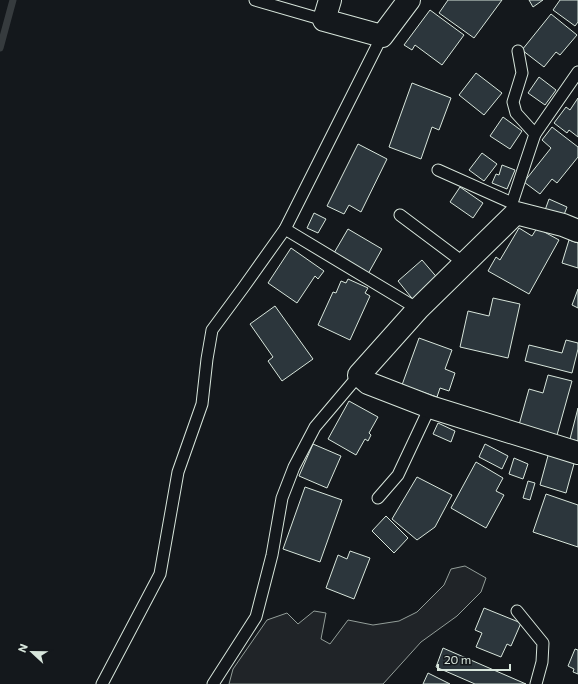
<svg xmlns="http://www.w3.org/2000/svg" width="578" height="684" viewBox="0 0 578 684" font-family="Commissioner,sans-serif">
	<style>
		.green { fill: #202428; stroke: #939e99 }
		.lines { fill: none; stroke-linecap: round; stroke-linejoin: round }
		.stream { stroke: #363b3e; stroke-width: 7 }
		.building { fill: #2c363c; stroke: #d8e6dc }
		.lane-casing { stroke: #d8e6dc; stroke-width: 13 }
		.street-casing { stroke: #d8e6dc; stroke-width: 24 }
		.lane { stroke: #14181c; stroke-width: 11 }
		.street { stroke: #14181c; stroke-width: 22 }
	</style>
	<rect width="100%" height="100%" fill="#14181c"/>
	<!-- green -->
	<polygon class="green" points="465,566 486,578 481,592 457,616 421,642 383,684 229,684 233,669 267,620 287,613 298,624 314,611 326,613 321,639 330,644 348,620 373,625 399,621 417,612 444,585 451,569"/>
	<g class="lines">
		<!-- stream -->
		<polyline class="stream" points="0,48 13,0"/>
	</g>
	<!-- building -->
	<g class="building">
		<polygon points="448,0 502,0 474,38 439,13"/>
		<polygon points="529,0 543,0 533,7"/>
		<polygon points="560,0 578,0 578,22 575,26 553,10"/>
		<polygon points="430,10 464,35 442,65 415,45 412,50 404,45"/>
		<polygon points="551,14 577,35 560,55 556,52 544,67 522,50"/>
		<polygon points="476,73 502,93 484,115 459,95"/>
		<polygon points="539,77 556,90 545,105 528,93"/>
		<polygon points="412,83 451,98 439,130 432,127 421,159 389,147"/>
		<polygon points="578,98 578,137 569,130 567,133 554,123 566,107 570,110"/>
		<polygon points="503,117 522,131 510,149 490,136"/>
		<polygon points="552,127 578,147 578,157 557,183 552,179 540,194 524,182 551,148 542,140"/>
		<polygon points="358,144 387,159 361,212 349,205 344,214 327,206"/>
		<polygon points="482,153 497,164 484,181 469,170"/>
		<polygon points="502,165 515,170 507,189 492,183 496,174 499,175"/>
		<polygon points="460,187 483,203 473,218 450,202"/>
		<polygon points="549,199 567,207 562,220 544,213"/>
		<polygon points="314,213 326,219 318,233 307,228"/>
		<polygon points="519,228 532,236 537,228 559,240 529,294 488,271 496,257 500,260"/>
		<polygon points="348,229 382,249 368,274 334,253"/>
		<polygon points="569,240 578,243 578,268 562,263"/>
		<polygon points="291,248 324,271 318,279 315,276 297,303 268,283"/>
		<polygon points="422,260 440,281 415,302 398,281"/>
		<polygon points="348,279 368,288 365,293 370,296 350,340 318,325 333,292 336,293 341,281 346,283"/>
		<polygon points="578,289 578,308 572,305"/>
		<polygon points="493,298 520,304 508,358 460,347 468,311 489,316"/>
		<polygon points="275,306 313,359 282,381 268,361 273,357 250,324"/>
		<polygon points="419,338 452,350 445,369 455,373 449,391 440,388 437,397 402,385"/>
		<polygon points="566,340 578,343 578,349 572,373 525,361 529,345 562,353"/>
		<polygon points="548,375 572,381 557,435 519,425 529,389 543,393"/>
		<polygon points="349,401 378,417 369,433 371,435 368,441 365,439 356,455 328,439"/>
		<polygon points="578,408 578,441 570,439"/>
		<polygon points="438,423 455,431 451,442 433,434"/>
		<polygon points="313,444 341,456 327,488 299,476"/>
		<polygon points="485,444 508,456 502,469 479,457"/>
		<polygon points="549,452 575,460 566,493 540,485"/>
		<polygon points="514,458 528,464 523,479 509,474"/>
		<polygon points="476,462 503,478 496,491 504,495 486,528 451,508"/>
		<polygon points="417,477 452,495 435,527 417,540 392,519"/>
		<polygon points="528,481 535,483 530,500 523,498"/>
		<polygon points="305,487 342,500 320,562 283,549"/>
		<polygon points="546,494 578,505 578,547 533,532"/>
		<polygon points="386,516 408,538 394,553 372,531"/>
		<polygon points="350,551 370,558 354,599 326,588 338,555 347,559"/>
		<polygon points="484,608 521,623 511,646 507,644 501,657 476,647 482,633 475,630"/>
		<polygon points="443,648 526,684 475,684 436,667"/>
		<polygon points="575,649 578,650 578,674 573,672 574,669 568,666"/>
		<polygon points="428,673 450,684 423,684"/>
	</g>
	<g class="lines">
		<!-- lane casing -->
		<g class="lane-casing">
			<g id="lane">
				<polyline points="255,0 324,20"/>
				<polyline points="535,134 578,72"/>
				<polyline points="438,170 512,203"/>
				<polyline points="516,213 512,203 535,134 516,113 513,102 522,73 518,51"/>
				<polyline points="400,215 464,263"/>
				<polyline points="285,229 418,309"/>
				<polyline points="378,498 398,475 430,407"/>
				<polyline points="517,611 543,643 542,662 536,684"/>
				<polyline points="102,684 160,574 178,472 202,404 207,359 212,330 243,288 285,229 382,36"/>
				<polyline points="213,684 256,617 272,555 282,498 294,467 315,427 359,375"/>
			</g>
		</g>
		<!-- street casing -->
		<g class="street-casing">
			<g id="street">
				<polyline points="330,0 324,20 382,36 409,0"/>
				<polyline points="578,231 563,225 516,213 418,309 359,375 368,383 430,407 578,453"/>
			</g>
		</g>
		<!-- lane -->
		<use href="#lane" class="lane"/>
		<!-- street -->
		<use href="#street" class="street"/>
	</g>
	<!-- north arrow -->
	<g transform="translate(32 652) rotate(292)" stroke="#14181c" stroke-width="3" paint-order="stroke">
	<path d="M0-3L7 15L0 10L-7 15Z" fill="#d8e6dc"/>
	<text y="-6" font-size="11" font-weight="bold" text-anchor="middle" fill="#d8e6dc">N</text>
	</g>
	<!-- scale -->
	<path d="M438 664v6h72v-6" fill="none" stroke="#d8e6dc" stroke-width="2"/>
	<text x="444" y="664" font-size="12" fill="#d8e6dc" stroke="#14181c" stroke-width="3" paint-order="stroke">20 m</text>
</svg>
